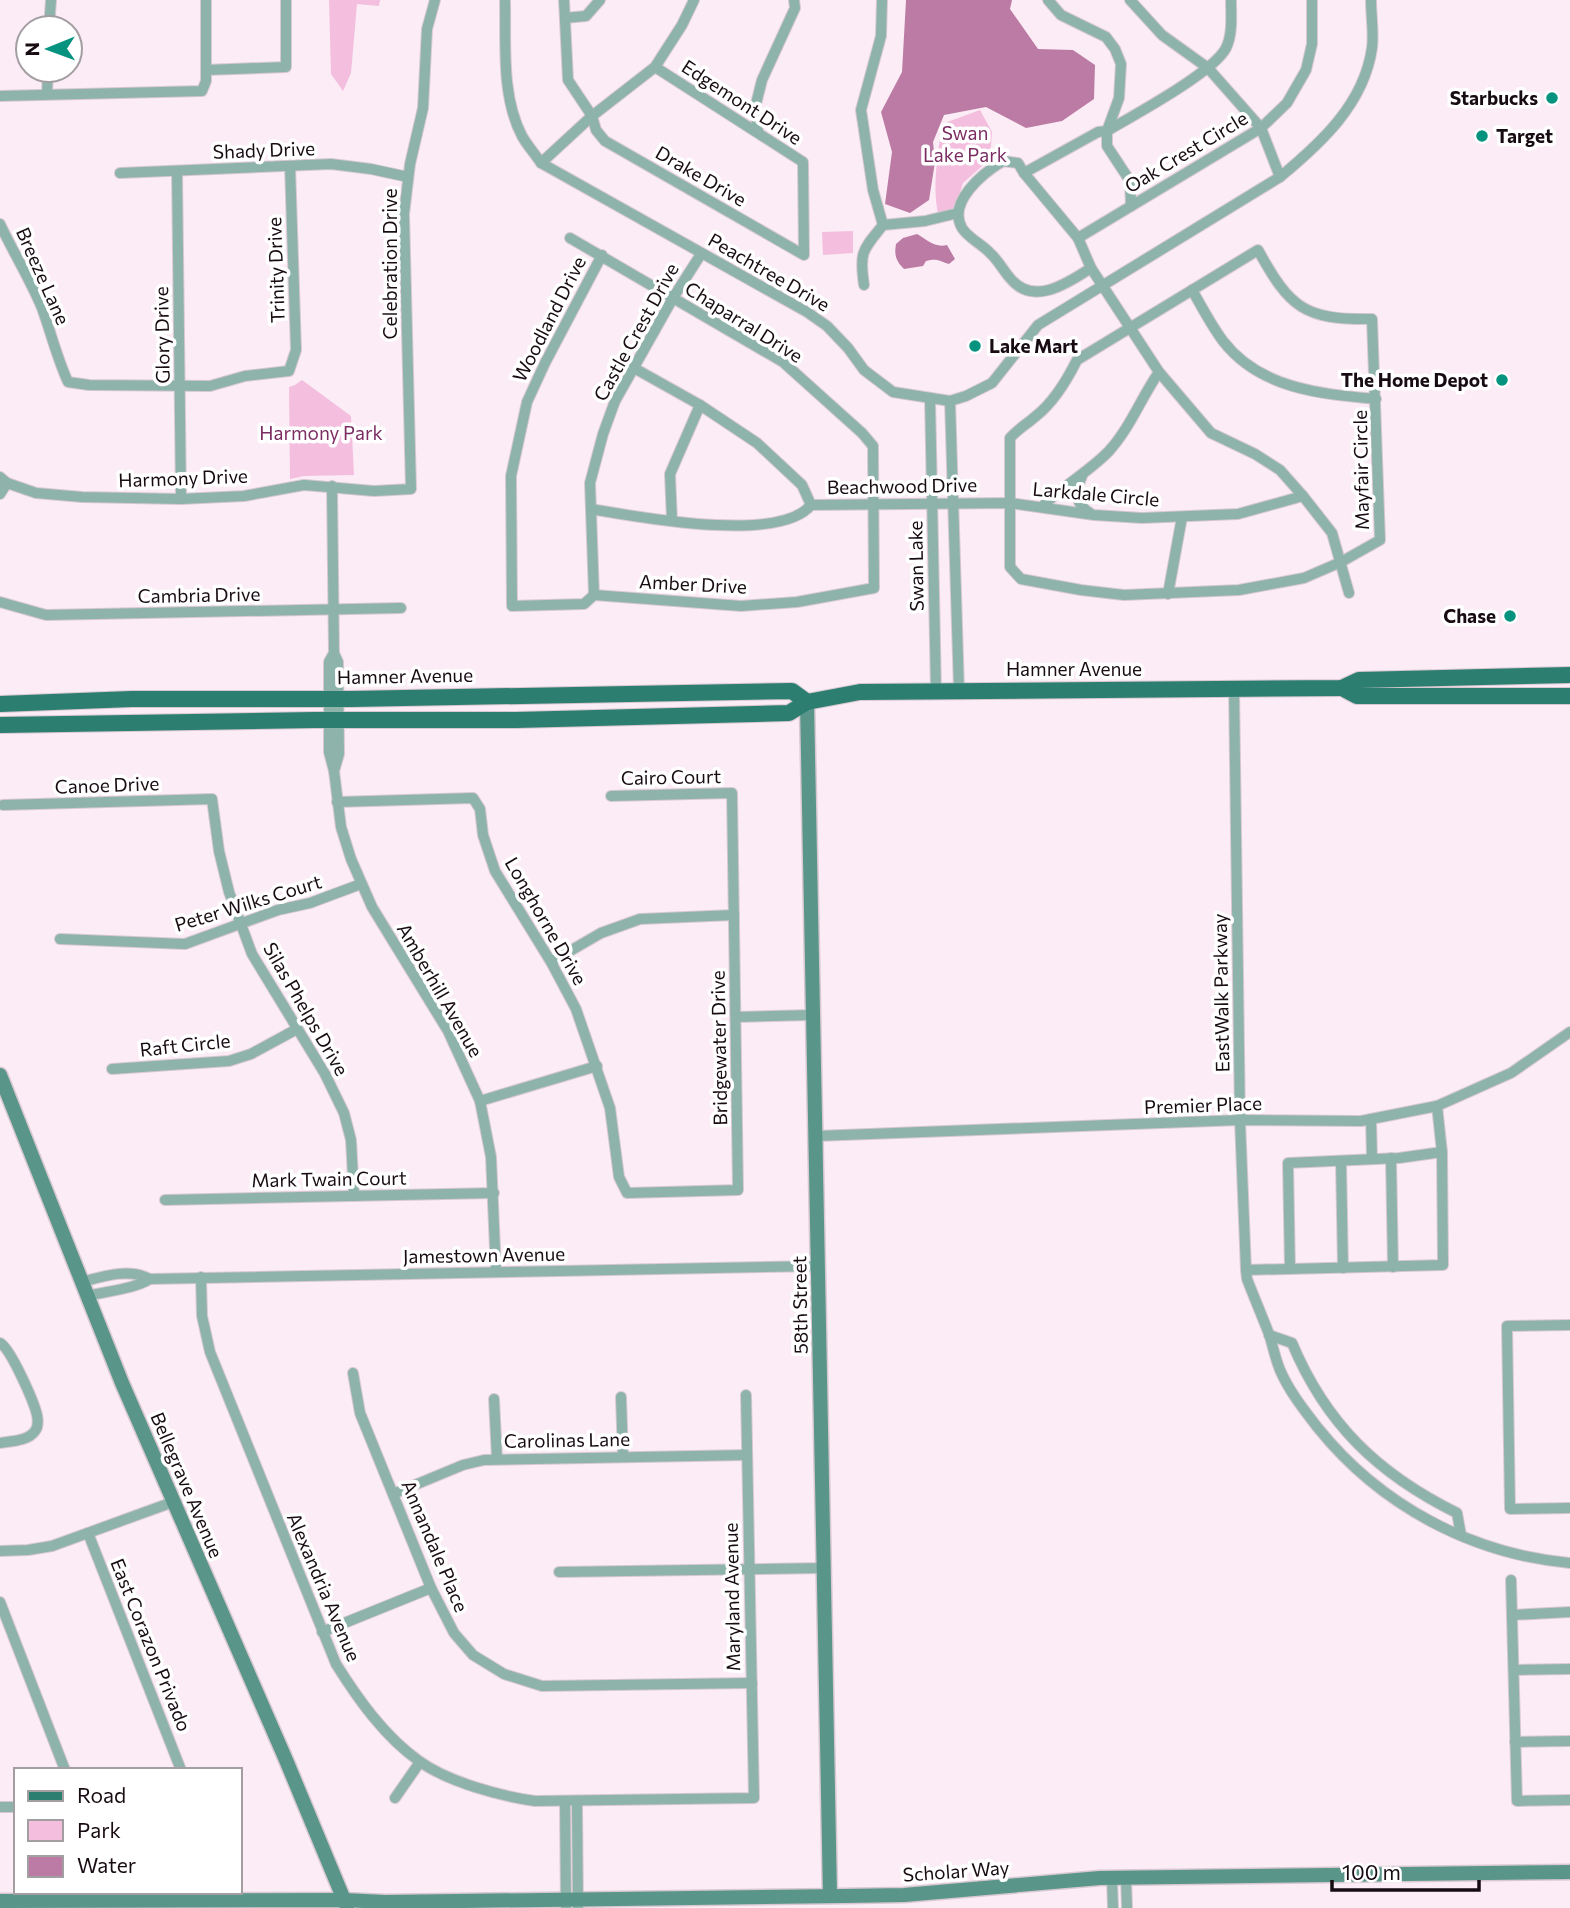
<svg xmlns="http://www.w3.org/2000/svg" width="1570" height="1908" viewBox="0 0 1570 1908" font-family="Commissioner,sans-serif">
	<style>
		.green { fill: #f4bede }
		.water { fill: #bc7ba4 }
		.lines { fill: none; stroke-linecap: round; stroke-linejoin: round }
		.street-casing { stroke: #d7c8d1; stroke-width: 12 }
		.secondary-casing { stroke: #d7c8d1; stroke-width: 17 }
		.primary-casing { stroke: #d7c8d1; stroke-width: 18 }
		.street { stroke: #8db3aa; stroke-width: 10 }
		.secondary { stroke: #599588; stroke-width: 14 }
		.primary { stroke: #2c7e70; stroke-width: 16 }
		.poi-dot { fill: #059380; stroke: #fff; stroke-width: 2.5 }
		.labels { text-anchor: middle; stroke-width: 7; stroke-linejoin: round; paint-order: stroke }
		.poi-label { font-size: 19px; font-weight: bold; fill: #180c13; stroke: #fff; text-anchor: end }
		.street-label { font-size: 19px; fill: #180c13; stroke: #fff }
		.park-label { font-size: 19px; fill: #7b2d62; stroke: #fff }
	</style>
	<rect width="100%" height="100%" fill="#fbecf5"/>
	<!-- green -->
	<g class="green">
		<polygon points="329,0 380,0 379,6 357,4 351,73 343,91 331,74"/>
		<path d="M980 110 992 132 990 159 963 183 955 208 938 214C932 184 938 154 942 124Z"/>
		<polygon points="853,231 853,253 823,255 822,232"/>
		<polygon points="302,380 351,416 354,475 304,476 290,479 289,387 295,385"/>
	</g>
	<!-- water -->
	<g class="water">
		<polygon points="906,0 1012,0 1010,9 1038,49 1073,50 1095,65 1094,99 1062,121 1026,128 986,107 944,115 933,142 935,162 929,200 910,213 885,204 892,152 881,112 902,72"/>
		<path d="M917 234C928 240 934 248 947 245L955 259 949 264C939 261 937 258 926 261L923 266 904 269C896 261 894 255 896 244L903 238Z"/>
	</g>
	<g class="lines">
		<!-- street casing -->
		<g class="street-casing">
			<g id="street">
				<path d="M505 0C506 44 501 96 522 136 527 145 535 154 541 163L807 312 827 326 848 348 864 370 893 392 950 401 966 396 992 383 1038 325 1280 177C1321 143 1364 104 1372 48 1374 33 1371 16 1371 0"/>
				<polyline points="564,0 568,80 592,116 596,130 605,141 804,255 803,162 655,67"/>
				<polyline points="882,0 881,36 861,110 873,190 883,225"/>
				<polyline points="1048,0 1061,15 1106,37 1115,49 1121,64 1119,98 1107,131 1107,146 1130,181 1131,206"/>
				<polyline points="1130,0 1162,35 1208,68 1261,128 1280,177"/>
				<polyline points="565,18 586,16 600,0"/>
				<polyline points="49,28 51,0"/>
				<polyline points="206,70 286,67 286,0"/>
				<polyline points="47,94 48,70"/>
				<polyline points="0,96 202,91 206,81 206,0"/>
				<polyline points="758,132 755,108 762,80 795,8 794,0"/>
				<path d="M1003 161 1018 163 1024 173 1078 238 1091 268C1068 283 1033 307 1010 278 1003 270 998 260 990 253 982 244 968 238 962 228 947 202 983 173 1003 161Z"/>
				<polyline points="541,163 592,116 655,67 682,25 694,0"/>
				<polyline points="177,171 181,499"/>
				<polyline points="120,173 331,164 371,169 408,177"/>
				<path d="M1024 173 1098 132 1107 131C1134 115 1214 72 1226 48 1233 34 1231 15 1231 0"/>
				<path d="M0 224C13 252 30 279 42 308 51 333 57 358 68 382L89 385 210 386 245 376 289 371 296 350 290 166"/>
				<polyline points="570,238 783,362 862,433 873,446 874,588 797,602 741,606 594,595 584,604 512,606 511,476 527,402 545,363 602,255"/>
				<polyline points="1078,238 1261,128 1287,103 1306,70 1312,44 1312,0"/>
				<path d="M1258 250C1290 308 1304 320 1372 319L1380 540 1341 562 1304 578 1239 590 1124 595 1081 590 1021 579 1010 567V438C1018 429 1027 424 1036 416 1054 402 1067 380 1077 360Z"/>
				<polyline points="1091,268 1159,372 1211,433 1255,454 1280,470 1303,496 1332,533 1349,593"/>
				<path d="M864 285C859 251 863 250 883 225L925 221 958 213"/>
				<path d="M1192 290C1202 307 1211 325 1223 341 1260 389 1321 394 1376 399"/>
				<polyline points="634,368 700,405 757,443 802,485 811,505"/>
				<polyline points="930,398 936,691"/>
				<polyline points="950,401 959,690"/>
				<path d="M1082 476C1075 492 1074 503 1090 513"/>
				<polyline points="0,477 7,483 36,493 82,497 181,499 244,496 304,485 374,491 411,489 404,214 410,164 423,108 427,29 435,0"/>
				<polyline points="332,486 334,653 338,662 339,754 334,771"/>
				<polyline points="0,494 7,483"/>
				<path d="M1042 507C1062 486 1089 472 1109 451 1130 428 1141 398 1159 372"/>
				<path d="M591 509C639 517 779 544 811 505L1010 503 1094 515 1142 518 1238 514 1303 496"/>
				<polyline points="672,521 670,474 700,405"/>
				<polyline points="1168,594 1182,517"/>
				<polyline points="594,595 590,483 603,434 615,401 673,298 701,254"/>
				<polyline points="0,602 46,615 401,608"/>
				<polyline points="334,653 329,662 329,752 334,771 341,827 351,859 372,907 448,1031 480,1101 491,1157 496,1272"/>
				<path d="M1234 689 1240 1120 1246 1270 1247 1279C1254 1297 1262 1316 1269 1334 1273 1346 1275 1358 1280 1370 1289 1391 1304 1410 1318 1428 1380 1505 1471 1554 1570 1563"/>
				<polyline points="337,802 473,798 480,809 483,835 495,871 551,962 576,1009 610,1108 619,1177 627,1193 738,1190 732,793 611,796"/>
				<polyline points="3,805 212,799 219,851 229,892 252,954 325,1074 344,1113 351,1140 354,1196"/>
				<polyline points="60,939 185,944 278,910 310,903 361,884"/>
				<polyline points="551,962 601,933 640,919 734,915"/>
				<polyline points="736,1017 813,1015"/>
				<polyline points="112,1069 229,1061 251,1054 297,1029"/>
				<polyline points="480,1101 597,1066"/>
				<polyline points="1371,1119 1372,1159"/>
				<polyline points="816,1136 1240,1120 1361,1121 1437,1106 1511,1073 1570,1032"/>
				<polyline points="1391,1158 1393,1267"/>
				<polyline points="1341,1161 1343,1268"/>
				<polyline points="165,1200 494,1193"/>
				<polyline points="1290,1269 1288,1163 1399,1158 1442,1152 1437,1106"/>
				<polyline points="1246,1270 1443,1265 1442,1152"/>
				<path d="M201 1277 202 1316 210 1352 336 1664C358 1699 384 1736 419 1761 448 1782 500 1796 535 1801L754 1798 746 1395"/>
				<path d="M82 1282C104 1276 129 1268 150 1279"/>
				<path d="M88 1296C107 1291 134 1289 150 1279L818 1266"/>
				<polyline points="1570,1325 1507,1326 1510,1509 1570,1508"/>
				<path d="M1269 1335 1292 1343C1326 1424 1378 1474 1457 1513L1461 1535"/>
				<path d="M0 1343C11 1349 34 1402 37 1415 38 1420 39 1426 35 1431 28 1441 12 1441 0 1443"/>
				<polyline points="353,1373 360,1413 431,1588 454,1633 473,1655 504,1674 542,1686 752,1683"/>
				<polyline points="621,1397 623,1457"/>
				<polyline points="494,1399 497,1459"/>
				<polyline points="393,1494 463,1465 484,1460 747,1455"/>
				<polyline points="88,1533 181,1770"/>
				<polyline points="0,1551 28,1550 52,1546 173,1502"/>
				<polyline points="559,1572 824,1568"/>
				<polyline points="1511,1580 1517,1801 1570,1800"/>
				<polyline points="0,1602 65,1770"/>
				<polyline points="1512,1615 1570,1612"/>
				<polyline points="322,1632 431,1588"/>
				<polyline points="1514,1670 1570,1669"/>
				<polyline points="1515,1742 1570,1741"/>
				<polyline points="395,1798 420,1762"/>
				<polyline points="565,1801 566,1908"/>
				<polyline points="577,1801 578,1908"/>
				<polyline points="0,1807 16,1807"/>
				<polyline points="1112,1878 1113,1908"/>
				<polyline points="1126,1878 1127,1908"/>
			</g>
		</g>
		<!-- secondary casing -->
		<g class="secondary-casing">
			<g id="secondary">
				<polyline points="807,702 830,1896"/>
				<polyline points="0,1075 122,1383 286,1760 347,1907"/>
				<polyline points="0,1901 344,1900 385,1902 844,1896 904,1895 1100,1878 1570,1872"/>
			</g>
		</g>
		<!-- primary casing -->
		<g class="primary-casing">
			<g id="primary">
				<polyline points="1342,688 1357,696 1570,696"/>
				<polyline points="0,704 132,699 351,699 792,691 807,702"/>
				<polyline points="0,725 314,720 516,720 789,713 807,702 860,692 1342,688 1359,680 1570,675"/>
			</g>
		</g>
		<!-- street -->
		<use href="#street" class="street"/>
		<!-- secondary -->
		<use href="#secondary" class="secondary"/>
		<!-- primary -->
		<use href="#primary" class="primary"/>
	</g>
	<!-- markers -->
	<g class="poi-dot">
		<circle cx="1552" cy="98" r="7"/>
		<circle cx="1482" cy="136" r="7"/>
		<circle cx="975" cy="346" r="7"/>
		<circle cx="1502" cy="380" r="7"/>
		<circle cx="1510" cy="616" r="7"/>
	</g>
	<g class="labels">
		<!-- poi labels -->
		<g class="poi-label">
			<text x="1538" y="105">Starbucks</text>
			<text x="1496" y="143" text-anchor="start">Target</text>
			<text x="989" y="353" text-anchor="start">Lake Mart</text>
			<text x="1488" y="387">The Home Depot</text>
			<text x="1496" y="623">Chase</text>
		</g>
		<!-- street labels -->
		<g class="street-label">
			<text transform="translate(742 102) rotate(33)" y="7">Edgemont Drive</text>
			<text transform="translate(264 150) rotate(-2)" y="7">Shady Drive</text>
			<text transform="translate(1186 152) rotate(-31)" y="7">Oak Crest Circle</text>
			<text transform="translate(701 176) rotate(30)" y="7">Drake Drive</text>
			<text transform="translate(390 264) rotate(-90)" y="7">Celebration Drive</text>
			<text transform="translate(276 270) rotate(-92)" y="7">Trinity Drive</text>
			<text transform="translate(769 272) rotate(30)" y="7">Peachtree Drive</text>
			<text transform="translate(43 276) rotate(66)" y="7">Breeze Lane</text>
			<text transform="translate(549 319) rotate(-63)" y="7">Woodland Drive</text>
			<text transform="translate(744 322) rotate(32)" y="7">Chaparral Drive</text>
			<text transform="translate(636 332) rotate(-61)" y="7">Castle Crest Drive</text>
			<text transform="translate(162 335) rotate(-91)" y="7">Glory Drive</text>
			<text transform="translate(1361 470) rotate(-91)" y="7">Mayfair Circle</text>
			<text transform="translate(183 478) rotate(-2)" y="7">Harmony Drive</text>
			<text transform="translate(902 486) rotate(-1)" y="7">Beachwood Drive</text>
			<text transform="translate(1096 494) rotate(5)" y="7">Larkdale Circle</text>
			<text transform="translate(916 566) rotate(-91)" y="7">Swan Lake</text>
			<text transform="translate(693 584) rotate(3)" y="7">Amber Drive</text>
			<text transform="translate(199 595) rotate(-1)" y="7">Cambria Drive</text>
			<text x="1074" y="676">Hamner Avenue</text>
			<text transform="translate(405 676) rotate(-1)" y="7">Hamner Avenue</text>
			<text transform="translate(671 777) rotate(-1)" y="7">Cairo Court</text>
			<text transform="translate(107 785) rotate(-2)" y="7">Canoe Drive</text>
			<text transform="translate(248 903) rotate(-17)" y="7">Peter Wilks Court</text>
			<text transform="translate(546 921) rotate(60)" y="7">Longhorne Drive</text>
			<text transform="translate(440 990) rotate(60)" y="7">Amberhill Avenue</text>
			<text transform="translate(1221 993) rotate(-91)" y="7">EastWalk Parkway</text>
			<text transform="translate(306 1009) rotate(60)" y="7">Silas Phelps Drive</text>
			<text transform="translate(185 1045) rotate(-6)" y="7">Raft Circle</text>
			<text transform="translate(719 1048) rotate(-91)" y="7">Bridgewater Drive</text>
			<text transform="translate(1203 1105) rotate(-2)" y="7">Premier Place</text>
			<text transform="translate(329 1179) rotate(-1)" y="7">Mark Twain Court</text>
			<text transform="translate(484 1255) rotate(-1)" y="7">Jamestown Avenue</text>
			<text transform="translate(800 1305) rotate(-91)" y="7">58th Street</text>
			<text transform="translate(567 1440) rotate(-1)" y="7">Carolinas Lane</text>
			<text transform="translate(187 1485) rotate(67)" y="7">Bellegrave Avenue</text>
			<text transform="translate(435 1546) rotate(67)" y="7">Annandale Place</text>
			<text transform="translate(324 1587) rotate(67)" y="7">Alexandria Avenue</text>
			<text transform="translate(732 1597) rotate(-91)" y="7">Maryland Avenue</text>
			<text transform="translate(151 1645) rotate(68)" y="7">East Corazon Privado</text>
			<text transform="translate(956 1871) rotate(-4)" y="7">Scholar Way</text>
		</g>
		<!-- park labels -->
		<g class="park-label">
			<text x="965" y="140">Swan<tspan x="965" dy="22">Lake Park</tspan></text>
			<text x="321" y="440">Harmony Park</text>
		</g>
	</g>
	<!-- legend -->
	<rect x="14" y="1768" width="228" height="126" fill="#ffffff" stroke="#a39ea1" stroke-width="2"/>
	<rect x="28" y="1791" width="35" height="10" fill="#2c7e70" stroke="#a39ea1" stroke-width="2"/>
	<text x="77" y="1803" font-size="21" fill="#180c13">Road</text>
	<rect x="28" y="1820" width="35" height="21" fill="#f4bede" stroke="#a39ea1" stroke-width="2"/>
	<text x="77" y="1838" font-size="21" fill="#180c13">Park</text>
	<rect x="28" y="1856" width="35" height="21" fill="#bc7ba4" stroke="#a39ea1" stroke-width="2"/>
	<text x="77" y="1873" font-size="21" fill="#180c13">Water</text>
	<!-- north arrow -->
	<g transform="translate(49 49) rotate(269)"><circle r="33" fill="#ffffff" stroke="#a39ea1" stroke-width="2"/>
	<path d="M0-5L12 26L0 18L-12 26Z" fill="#059380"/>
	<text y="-10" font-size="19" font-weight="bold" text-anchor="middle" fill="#180c13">N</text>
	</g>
	<!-- scale -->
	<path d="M1332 1880v10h147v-10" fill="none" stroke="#180c13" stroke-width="3.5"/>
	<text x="1342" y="1880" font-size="21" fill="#180c13" stroke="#ffffff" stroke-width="5" paint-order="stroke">100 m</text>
</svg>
